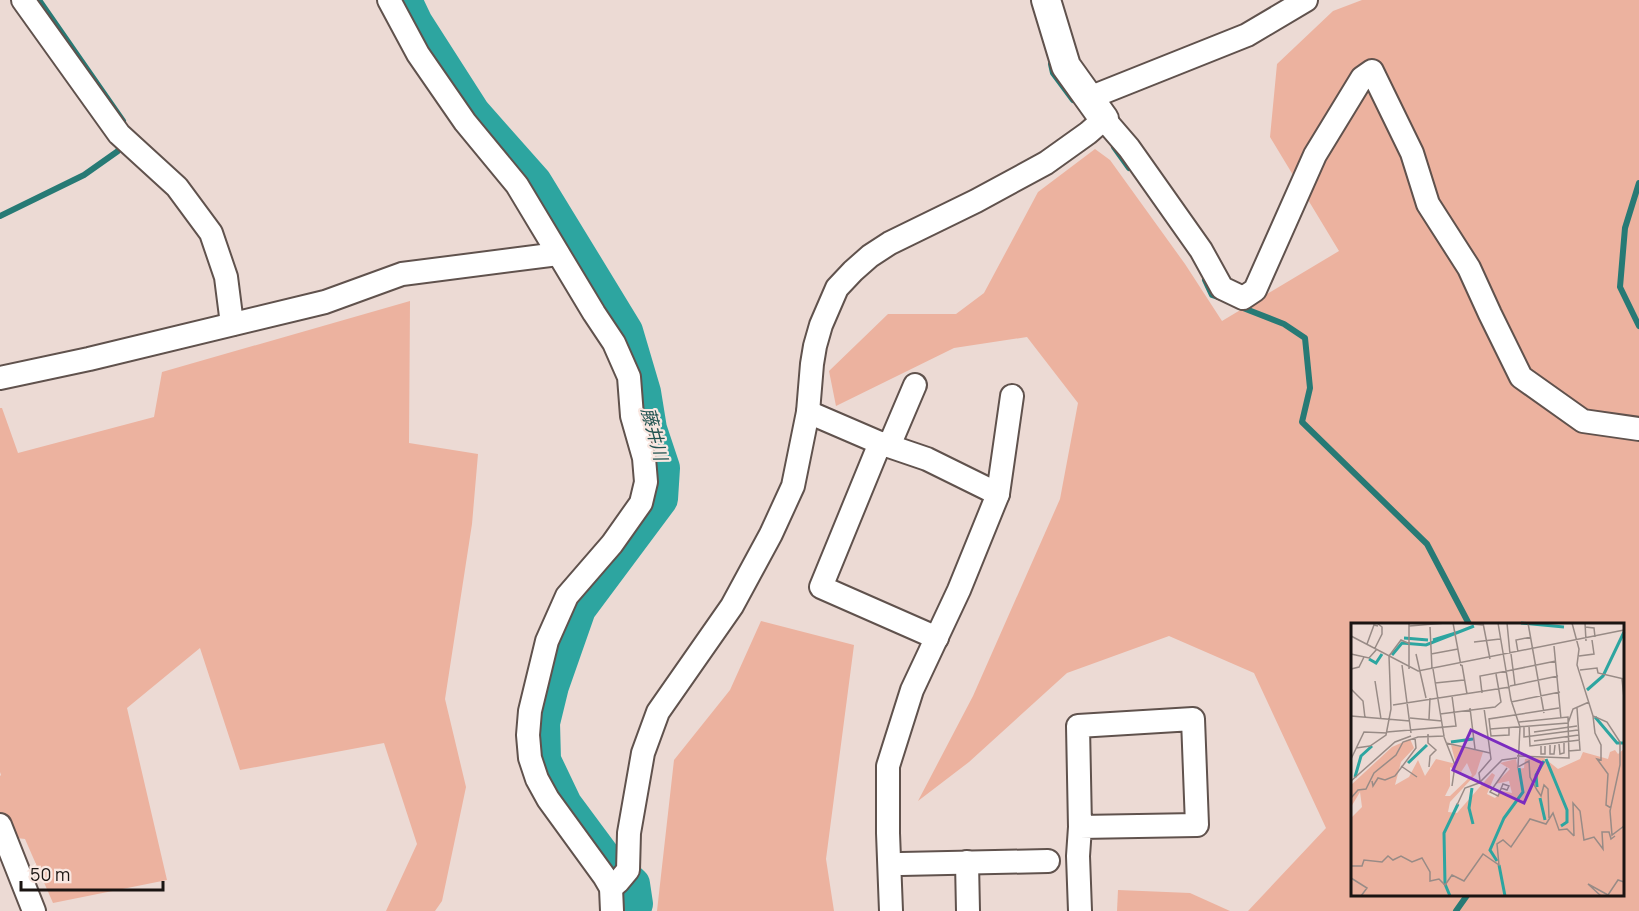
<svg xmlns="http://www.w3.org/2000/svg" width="1639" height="911" viewBox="0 0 1639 911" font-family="Manrope,'Noto Sans JP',sans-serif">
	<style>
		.green { fill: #ecb29f; fill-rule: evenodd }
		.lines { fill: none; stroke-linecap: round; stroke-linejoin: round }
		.stream { stroke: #277a75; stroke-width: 6 }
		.river { stroke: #2da5a0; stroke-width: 34 }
		.minor-casing { stroke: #60524d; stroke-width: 26 }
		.tertiary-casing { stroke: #60524d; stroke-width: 32 }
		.minor { stroke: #fff; stroke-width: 22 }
		.tertiary { stroke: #fff; stroke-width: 28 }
		.labels { text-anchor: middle; stroke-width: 4.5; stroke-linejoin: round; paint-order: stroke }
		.water-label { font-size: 18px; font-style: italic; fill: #225351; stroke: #f9e7e1 }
		.inset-river { fill: none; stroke: #2da5a0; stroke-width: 3 }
		.inset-road { fill: none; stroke: #988b86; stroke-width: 1.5 }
		.view { fill: #7b2cbf; fill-opacity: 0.15; stroke: #7b2cbf; stroke-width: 3 }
		.inset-edge { fill: none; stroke: #1a1412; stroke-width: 3 }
	</style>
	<rect width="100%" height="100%" fill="#ecdad4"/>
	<!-- green -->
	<g class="green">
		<path d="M1362 0H1639V911H1248L1326 828 1254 673 1169 636 1067 673 969 762 918 801 973 696 1060 499 1078 403 1027 337 954 348 836 406 829 371 888 314H956L984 293 1038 192 1095 149 1110 160 1185 264 1222 321 1339 251 1270 137 1277 64 1333 11ZM1352 624H1622V894H1352Z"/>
		<polygon points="410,301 409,443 478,454 472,524 445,699 466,787 442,901 435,911 386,911 417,844 384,743 240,770 200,648 127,708 167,880 53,903 25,839 0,836 0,776 1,775 0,772 0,408 2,408 18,453 154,417 162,372"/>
		<polygon points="761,621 854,645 826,859 834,911 657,911 674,760 730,690"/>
		<polygon points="1118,890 1190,893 1230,911 1117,911"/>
	</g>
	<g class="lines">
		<!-- stream -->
		<g class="stream">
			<polyline points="39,0 123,121"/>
			<polyline points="1051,64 1053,73 1073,100"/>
			<polyline points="1114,147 1129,168"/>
			<polyline points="1639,183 1625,228 1620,287 1639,326"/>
			<polyline points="0,216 84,175 118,151 121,143"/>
			<polyline points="1205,280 1212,295 1221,298"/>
			<polyline points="1238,306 1284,324 1305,338 1310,388 1302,422 1427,544 1469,624"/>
			<polyline points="1456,911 1468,894"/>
		</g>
		<!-- river -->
		<polyline class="river" points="405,0 416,23 473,112 535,182 626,331 644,392 650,429 663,468 661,499 579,609 552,686 543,723 544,760 565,804 605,858 633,884 636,904 633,911"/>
		<!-- minor casing -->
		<g class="minor-casing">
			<g id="minor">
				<polyline points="23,0 119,134 177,187 211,233 226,277 232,324"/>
				<polyline points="389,0 418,54 465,122 517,185 594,313 614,343 629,377 632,416 644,458 646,482 641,503 612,544 567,596 547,641 530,711 528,735 530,758 537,779 548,799 604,876 611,888 612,911"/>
				<polyline points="1089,98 1247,35 1306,0"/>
				<polyline points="0,378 89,359 325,302 402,274 558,254"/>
				<polyline points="808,412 880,443 927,459 998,494"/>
				<polyline points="880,443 821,587 937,638"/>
				<polyline points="889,446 915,385"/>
				<polyline points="0,825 34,911"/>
				<polyline points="1080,827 1197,825 1193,719 1078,726 1080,827 1078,856 1080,911"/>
				<polyline points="967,862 968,911"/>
				<polyline points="901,864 1048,861"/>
				<polyline points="611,888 618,882 628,870 629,833 643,753 658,712 732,606 771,534 793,486 808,412 812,364 815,346 821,325 837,288 853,271 870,256 890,243 976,201 1046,163 1088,133 1104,119 1129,148 1201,250 1222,288 1243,298 1255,290 1315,155 1362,78 1372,71 1412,153 1428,204 1469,268 1490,314 1521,377 1583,421 1639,429"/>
				<polyline points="891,911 888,833 888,766 912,690 959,590 998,494 1012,396"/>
			</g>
		</g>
		<!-- tertiary casing -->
		<g class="tertiary-casing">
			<polyline id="tertiary" points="1046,0 1066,66 1104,119"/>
		</g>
		<!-- minor -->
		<use href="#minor" class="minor"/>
		<!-- tertiary -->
		<use href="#tertiary" class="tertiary"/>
	</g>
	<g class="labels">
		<!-- water labels -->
		<g class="water-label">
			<text transform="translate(654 434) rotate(75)" y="6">藤井川</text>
		</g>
	</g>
	<!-- overview -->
	<g transform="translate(1351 623)">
		<rect width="273" height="273" fill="#ecdad4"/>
		<path d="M59 116 63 125 50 139 44 162 58 154 67 137 74 153 85 136 105 141 100 122 132 129 125 151 99 179 97 189 106 190 141 150 144 152 136 171 144 175 151 168 161 170 158 158 144 161 159 146 149 140 165 136 167 146 173 145 174 136 192 134 207 146 229 136 232 129 257 136 259 129 264 127 267 131 273 126V273H0V195L11 184 9 169 0 184V162L41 124ZM116 140 121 152 99 173H94L99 163V144L110 149Z" fill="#ecb29f" fill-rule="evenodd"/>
		<path class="inset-river" d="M170 0 213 4M53 15 77 17M82 17 108 9M41 32 51 20 75 22 123 3M18 36 25 40 31 31M236 67 252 53 273 9M244 94 266 120H273M100 119 122 116M195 136 216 187V199L210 203M57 140 76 122M4 154 10 133 21 123M186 164 185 152 193 138M121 165 118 185 122 201M189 175 194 197M146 238 139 227 153 195 172 169 168 145M148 242 154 273M99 273 94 261 93 210 107 181"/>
		<path class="inset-road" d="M58 0V46M102 0 110 43M108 0 132 2M132 0 139 36M147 0 160 77 169 104 167 144 178 138 179 154 186 167 190 173 193 162 197 166 198 195M156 0 159 31M177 0 193 90M221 0 228 26 226 42 242 93 256 99 269 119V142L259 188 261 212 273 203M234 0 235 18M58 3 95 0M79 4 81 46M234 4 243 5 244 14M0 13 67 48 273 7M123 19 149 16M16 21 23 2 27 3M203 23 210 96M24 25 31 11V4L26 0M167 29 165 17 180 14M0 31 18 35 26 26M65 31 75 75M80 31 107 26M160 31 164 62M228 33 243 31 241 17M51 42 60 110M111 42 116 71M0 46 8 44 13 34M229 47 246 45 247 50 273 56M156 48 205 38M271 56 273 75M24 58 30 96M84 60 113 57M159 63 207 53M0 66 12 78 14 95M131 70 129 53 156 48M160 79 209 69M42 82 159 64M119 85 124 126M89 91 144 84 150 79 145 51M0 93 59 98M242 93 244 110 250 122V137L246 136 257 151 255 182 260 185M59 95 91 98M78 96 79 75M173 103V114L227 107M178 103 179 123 229 117M158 104V112L140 113 138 96 208 85M139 106 217 100 222 86 238 79M36 109 105 103 101 73M183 109 226 103M77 111V120L85 127 79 133 78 144M93 114 104 142 101 163M183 118 228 112M95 120 139 130M208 121 209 131 213 130V120M199 122V131H203L204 122M190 123V131H194V123M5 125 19 123 35 112 40 86 38 33 50 17 59 21M217 128 229 127 226 85M166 133 218 135 217 94 168 99M0 136 13 109 36 110M50 143 66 154M0 158 44 119 60 113M21 158 22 163 27 155 34 157 44 153 65 125 64 115M129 158 128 150 140 136 133 85M150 165 156 167 158 163 152 161 147 173 139 169 156 145M0 175 7 167 15 166 23 150 45 132 52 119 67 114 93 113 82 46M106 182 114 165 128 160 151 137 166 135M273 207V239M223 213 222 180 229 188 233 217 243 214 252 226 251 209H258L260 216 264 213M0 243H11L13 237 31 239 37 233 42 237 50 233 61 239 71 235 79 249V258L88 256 94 262 101 252 113 258 132 231 148 242 146 221 152 217 160 224 179 196 195 201 202 190 208 207 216 206 223 213M0 255 16 265 10 273M250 273 237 261 257 272 267 257 273 259"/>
		<path class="view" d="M120 107 191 140 173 180 102 147Z"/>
		<rect width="273" height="273" class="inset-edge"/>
	</g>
	<!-- scale -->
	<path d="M21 881v9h142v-9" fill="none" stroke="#1a1412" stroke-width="3"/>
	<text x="30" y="881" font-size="18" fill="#1a1412" stroke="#f9e7e1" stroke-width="4.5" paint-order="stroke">50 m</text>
</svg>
